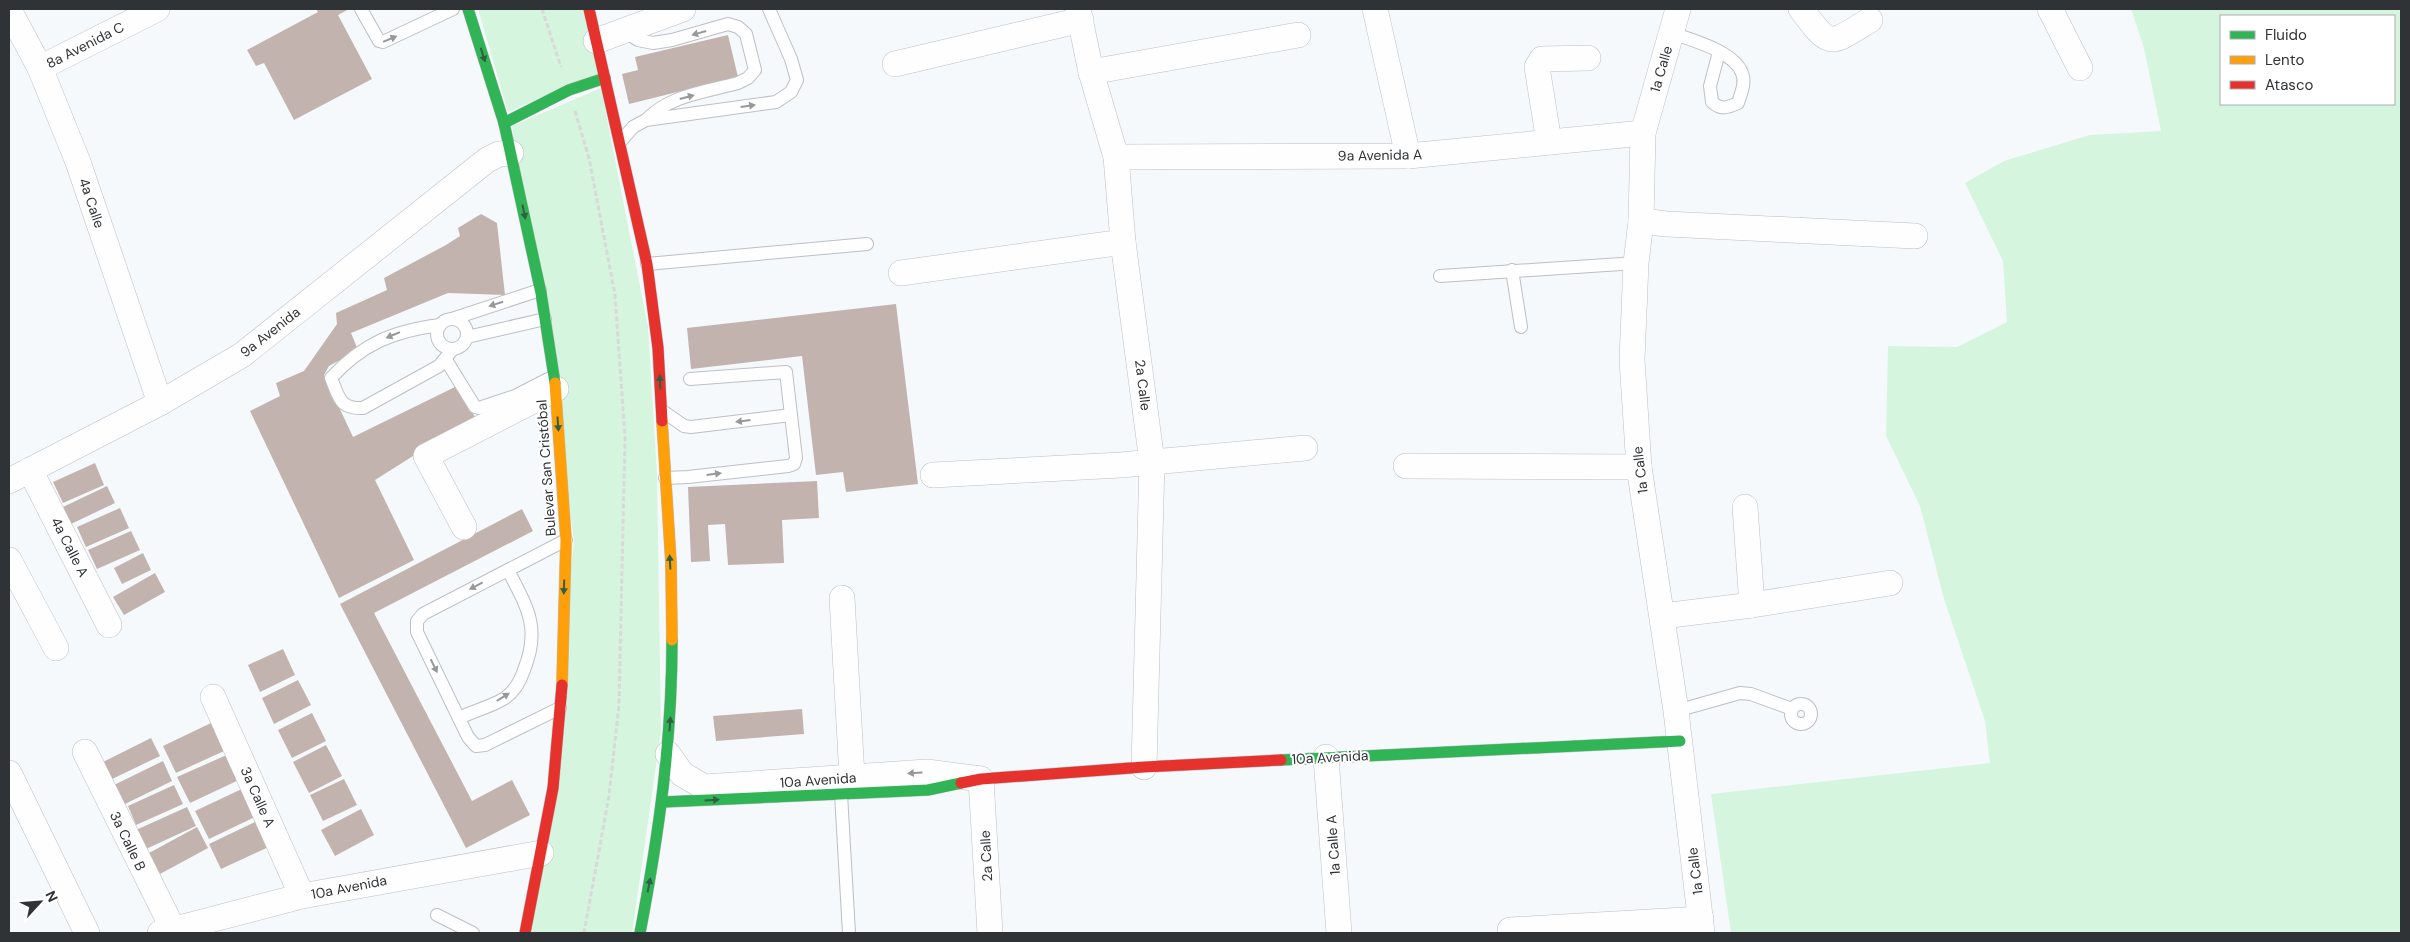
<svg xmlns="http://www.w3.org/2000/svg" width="2410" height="942" viewBox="0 0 2410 942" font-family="'DM Sans',sans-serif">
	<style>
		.green { fill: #d6f5de; fill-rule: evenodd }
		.building { fill: #c2b3ae }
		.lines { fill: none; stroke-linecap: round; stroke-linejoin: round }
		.lane-casing { stroke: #bdbfc2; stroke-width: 14 }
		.street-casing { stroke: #bdbfc2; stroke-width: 26 }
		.fast-casing { stroke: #bdbfc2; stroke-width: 12 }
		.slow-casing { stroke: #bdbfc2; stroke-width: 12 }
		.jam-casing { stroke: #bdbfc2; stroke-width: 12 }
		.path { stroke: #d8d9da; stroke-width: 3; stroke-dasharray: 5 2.5; stroke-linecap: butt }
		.lane { stroke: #fefeff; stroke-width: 12 }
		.street { stroke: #fefeff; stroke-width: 25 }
		.fast { stroke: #30b455; stroke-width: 11 }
		.slow { stroke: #ff9f0a; stroke-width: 11 }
		.jam { stroke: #e5322d; stroke-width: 11 }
		.oneway { fill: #97989a }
		.oneway2 { fill: #306041 }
		.labels { text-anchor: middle; stroke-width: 4; stroke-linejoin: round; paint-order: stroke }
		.street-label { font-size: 14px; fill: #303336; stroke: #fff }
	</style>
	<rect width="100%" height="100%" fill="#f6f9fc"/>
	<!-- green -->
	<g class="green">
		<polygon points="478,9 583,9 599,73 508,112"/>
		<path d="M2131 9H2401V933H1731L1711 794 1990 763 1985 721 1944 599 1920 506 1886 436 1888 346 1957 347 2007 322 2003 261 1965 183 2004 161 2090 135 2161 131 2144 48ZM2221 16H2394V104H2221Z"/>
		<polygon points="601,88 648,327 657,473 661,731 632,933 532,933 574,539 512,126"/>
	</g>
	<!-- building -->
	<g class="building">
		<polygon points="316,9 349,9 338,15 372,79 294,120 264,63 256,66 247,50 318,12"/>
		<polygon points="728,35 738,77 629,104 622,74 638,70 635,57"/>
		<polygon points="481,214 497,223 505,295 448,293 351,333 358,350 329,366 324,375 353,437 457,386 475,417 375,480 414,560 339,598 250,411 280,396 276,383 304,371 337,324 336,313 387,290 384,278 446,245 460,236 458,228"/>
		<polygon points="896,304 918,484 846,492 843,472 816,475 802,356 691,369 687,328"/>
		<polygon points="95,463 104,485 63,503 53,482"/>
		<polygon points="817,481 819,518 782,520 784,563 728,565 725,524 708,525 710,561 691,562 688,487"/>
		<polygon points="107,486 115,503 71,524 63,507"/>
		<polygon points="120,508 129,528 86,547 77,527"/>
		<polygon points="522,509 533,531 374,613 472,801 512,780 530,815 466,848 340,604"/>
		<polygon points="131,531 140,550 97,569 88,550"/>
		<polygon points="143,553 151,570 122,584 114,568"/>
		<polygon points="155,573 165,592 124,615 113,597"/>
		<polygon points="283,649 295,675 260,692 248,665"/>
		<polygon points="298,680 311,705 274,724 262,698"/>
		<polygon points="802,709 804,734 716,741 713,716"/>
		<polygon points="312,713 326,741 292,758 278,730"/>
		<polygon points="211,723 224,751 176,773 163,746"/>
		<polygon points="151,738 160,756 110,780 101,763"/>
		<polygon points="326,745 342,776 309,793 293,762"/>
		<polygon points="229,754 241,779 190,803 177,777"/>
		<polygon points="163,761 172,781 123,805 114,785"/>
		<polygon points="344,779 357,805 323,821 310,795"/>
		<polygon points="174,785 183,804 136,825 128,806"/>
		<polygon points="246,787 259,815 209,839 195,811"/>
		<polygon points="187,807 196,826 146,849 136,830"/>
		<polygon points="361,809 374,835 335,856 321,830"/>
		<polygon points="261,819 273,845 221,869 209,844"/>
		<polygon points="197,827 208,848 160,874 149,853"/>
	</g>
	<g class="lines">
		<!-- lane casing -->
		<g class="lane-casing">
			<g id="lane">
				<polyline points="361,9 379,41 383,42 453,9"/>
				<path d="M625 32 638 40 653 43 672 40 728 24 738 27 746 34 755 70 748 78 738 83C705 92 670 95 646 120"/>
				<path d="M1672 33C1691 40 1734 51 1742 73 1746 83 1741 93 1738 103 1727 108 1721 110 1712 102L1710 86 1719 52"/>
				<polyline points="621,141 633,127 646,120 776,102 791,92 797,80 791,59 769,9"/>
				<polyline points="647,264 867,244"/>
				<polyline points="1512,270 1521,327"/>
				<polyline points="1440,276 1636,263"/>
				<polyline points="452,319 540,290"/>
				<circle cx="452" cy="334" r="15"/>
				<path d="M440 325C394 331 363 343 331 378 339 397 339 409 363 408L439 366 453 349"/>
				<polyline points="467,337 545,319"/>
				<polyline points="446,360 475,407 479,408 515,396 548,379"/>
				<polyline points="664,412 684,426 691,427 791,415"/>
				<polyline points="665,478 688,477 788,466 794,464 796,458 786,372 690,379"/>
				<circle cx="1801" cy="714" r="10"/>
				<polyline points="560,708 485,745 476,746 468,737 417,632 417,621 423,614 566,540"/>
				<polyline points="1676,711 1740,693 1751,694 1792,709"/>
				<path d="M459 718C473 711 491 707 505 698 515 691 520 682 524 670 541 628 527 607 508 570"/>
				<polyline points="841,794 849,933"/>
				<polyline points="437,915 473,933"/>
			</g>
		</g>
		<!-- street casing -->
		<g class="street-casing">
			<g id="street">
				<polyline points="1078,9 1091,72 1116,157 1123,242 1152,462 1144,767"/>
				<polyline points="1375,9 1408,156"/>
				<polyline points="1678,9 1643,133 1641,221 1636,263 1632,360 1639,467 1676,711 1702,933"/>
				<path d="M1801 9C1831 49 1829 45 1870 20"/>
				<polyline points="2050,9 2080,68"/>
				<polyline points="9,10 40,68 78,162 160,403"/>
				<polyline points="596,41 683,9"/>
				<polyline points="895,64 1081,20"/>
				<polyline points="40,68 157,9"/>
				<polyline points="1091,72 1298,35"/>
				<polyline points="1549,142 1537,67 1542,59 1588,58"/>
				<polyline points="1116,157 1408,156 1643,133"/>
				<polyline points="1641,221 1667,224 1915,236"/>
				<polyline points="901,273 1123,242"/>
				<polyline points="1406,466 1639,467"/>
				<polyline points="30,470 109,625"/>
				<polyline points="933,475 1121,465 1305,448"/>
				<polyline points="9,481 160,403 242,355 487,160 499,154 511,153"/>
				<polyline points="1745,507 1752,605"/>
				<polyline points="464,527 426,456 556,389"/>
				<polyline points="9,560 56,648"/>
				<polyline points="842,598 852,777"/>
				<polyline points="1663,616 1752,605 1890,583"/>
				<polyline points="213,697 302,896"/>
				<polyline points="85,752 173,929"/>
				<polyline points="668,754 682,774 704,787 927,772 981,779 990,933"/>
				<polyline points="1326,757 1339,933"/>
				<polyline points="9,773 87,933"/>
				<polyline points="1510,930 1701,919"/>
				<polyline points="160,933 302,896 541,853"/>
			</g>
		</g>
		<!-- fast casing -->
		<g class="fast-casing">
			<g id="fast">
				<polyline points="468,9 504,123 541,293 555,383"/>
				<polyline points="504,123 569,90 605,78"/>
				<polyline points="1281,760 1680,741"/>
				<polyline points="663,802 928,790 961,783"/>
				<path d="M640 933C659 833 672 741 672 640"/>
			</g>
		</g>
		<!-- slow casing -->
		<g class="slow-casing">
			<g id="slow">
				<polyline points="555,383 566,540 562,685"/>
				<polyline points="662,421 671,563 672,640"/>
			</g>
		</g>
		<!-- jam casing -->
		<g class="jam-casing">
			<g id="jam">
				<polyline points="589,9 647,264 658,348 662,421"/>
				<polyline points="961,783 981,779 1144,767 1281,760"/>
				<polyline points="525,933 553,788 562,685"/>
			</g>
		</g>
		<!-- path -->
		<g class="path">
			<polyline points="542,9 561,67"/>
			<polyline points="575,111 589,158 615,295 625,437 619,705 609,796 584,933"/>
		</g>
		<!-- lane -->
		<use href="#lane" class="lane"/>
		<!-- street -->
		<use href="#street" class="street"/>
		<!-- fast -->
		<use href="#fast" class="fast"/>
		<!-- slow -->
		<use href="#slow" class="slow"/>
		<!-- jam -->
		<use href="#jam" class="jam"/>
	</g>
	<!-- one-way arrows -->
	<defs><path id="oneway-solid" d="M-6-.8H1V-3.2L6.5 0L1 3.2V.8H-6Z" transform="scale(1.25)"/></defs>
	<g class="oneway">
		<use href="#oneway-solid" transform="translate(699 33) rotate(164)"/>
		<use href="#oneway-solid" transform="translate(390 39) rotate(-23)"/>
		<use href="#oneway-solid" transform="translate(687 97) rotate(-15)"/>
		<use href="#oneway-solid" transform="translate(748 106) rotate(-8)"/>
		<use href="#oneway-solid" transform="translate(496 304) rotate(162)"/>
		<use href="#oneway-solid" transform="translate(393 335) rotate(157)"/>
		<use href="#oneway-solid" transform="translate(743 421) rotate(173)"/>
		<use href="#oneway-solid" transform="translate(714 474) rotate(-7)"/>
		<use href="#oneway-solid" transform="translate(476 586) rotate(152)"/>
		<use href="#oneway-solid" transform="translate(434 666) rotate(64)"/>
		<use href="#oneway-solid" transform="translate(503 697) rotate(-32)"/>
		<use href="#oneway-solid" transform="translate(915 773) rotate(176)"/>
	</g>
	<g class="oneway2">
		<use href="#oneway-solid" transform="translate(483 55) rotate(73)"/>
		<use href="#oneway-solid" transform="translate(524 212) rotate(78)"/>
		<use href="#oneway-solid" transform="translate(660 382) rotate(-93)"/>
		<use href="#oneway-solid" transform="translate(558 424) rotate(86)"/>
		<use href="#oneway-solid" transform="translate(670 562) rotate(-93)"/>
		<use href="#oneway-solid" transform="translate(564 587) rotate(92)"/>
		<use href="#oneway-solid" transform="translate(670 724) rotate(-86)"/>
		<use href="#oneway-solid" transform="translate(712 800) rotate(-3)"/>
		<use href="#oneway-solid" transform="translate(649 885) rotate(-79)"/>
	</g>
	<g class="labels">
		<!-- street labels -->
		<g class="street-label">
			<text transform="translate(85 45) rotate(-27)" y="5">8a Avenida C</text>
			<text transform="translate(1661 69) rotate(-74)" y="5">1a Calle</text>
			<text transform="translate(1380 155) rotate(-1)" y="5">9a Avenida A</text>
			<text transform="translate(92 203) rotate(71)" y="5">4a Calle</text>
			<text transform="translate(270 332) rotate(-38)" y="5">9a Avenida</text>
			<text transform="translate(1143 385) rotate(83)" y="5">2a Calle</text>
			<text transform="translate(546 468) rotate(-94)" y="5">Bulevar San Cristóbal</text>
			<text transform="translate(1640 470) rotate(-97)" y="5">1a Calle</text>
			<text transform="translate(70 547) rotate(63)" y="5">4a Calle A</text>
			<text transform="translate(1330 757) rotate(-3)" y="5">10a Avenida</text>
			<text transform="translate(818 780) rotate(-4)" y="5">10a Avenida</text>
			<text transform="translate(258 797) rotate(66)" y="5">3a Calle A</text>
			<text transform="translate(128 841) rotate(64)" y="5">3a Calle B</text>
			<text transform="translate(1333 845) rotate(-94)" y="5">1a Calle A</text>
			<text transform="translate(986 856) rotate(-93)" y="5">2a Calle</text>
			<text transform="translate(1695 871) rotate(-97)" y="5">1a Calle</text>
			<text transform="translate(349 887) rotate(-11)" y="5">10a Avenida</text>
		</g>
	</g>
	<!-- border -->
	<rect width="2410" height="942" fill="none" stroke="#303336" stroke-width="20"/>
	<!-- legend -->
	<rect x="2220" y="15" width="175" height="90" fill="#ffffff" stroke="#acadaf"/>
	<rect x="2230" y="31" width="25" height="8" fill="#30b455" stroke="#acadaf"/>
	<text x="2265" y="40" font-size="15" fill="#303336">Fluido</text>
	<rect x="2230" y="56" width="25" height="8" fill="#ff9f0a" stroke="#acadaf"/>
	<text x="2265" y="65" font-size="15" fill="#303336">Lento</text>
	<rect x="2230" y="81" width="25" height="8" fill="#e5322d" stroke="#acadaf"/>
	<text x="2265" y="90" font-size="15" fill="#303336">Atasco</text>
	<!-- north arrow -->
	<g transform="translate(40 902) rotate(64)" stroke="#ffffff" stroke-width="4" paint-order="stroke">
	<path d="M0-4L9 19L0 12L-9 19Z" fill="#303336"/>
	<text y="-8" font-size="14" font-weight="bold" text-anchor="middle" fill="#303336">N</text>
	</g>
</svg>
